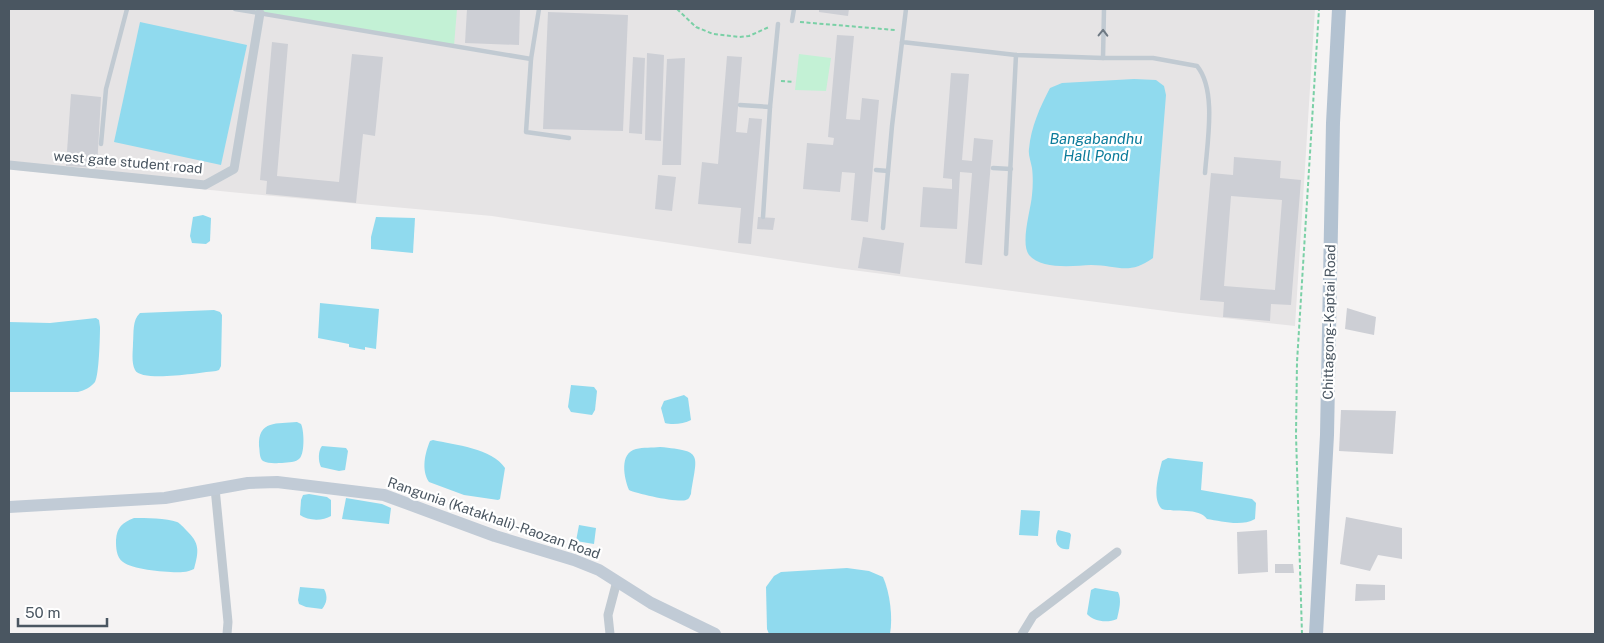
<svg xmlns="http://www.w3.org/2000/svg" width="1604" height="643" viewBox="0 0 1604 643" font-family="'Public Sans',sans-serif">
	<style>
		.education { fill: #e6e4e5 }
		.green { fill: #c3f1d5 }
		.water { fill: #90daee }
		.building { fill: #cdcfd5; fill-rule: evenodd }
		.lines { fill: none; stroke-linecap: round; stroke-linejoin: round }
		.path { stroke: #7ad0a6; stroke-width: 2; stroke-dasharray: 4 2.5; stroke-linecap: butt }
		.lane { stroke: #c1cad2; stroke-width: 4.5 }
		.street { stroke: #c1cad2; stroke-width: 9 }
		.secondary { stroke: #c1cbd6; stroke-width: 12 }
		.primary { stroke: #b3c2d1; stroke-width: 14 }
		.oneway { stroke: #6e7983 }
		.labels { text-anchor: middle; stroke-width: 4.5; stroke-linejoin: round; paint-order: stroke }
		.street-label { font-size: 14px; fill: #4a5661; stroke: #fff }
		.water-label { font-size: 15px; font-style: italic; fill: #0c7c9b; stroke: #fff }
	</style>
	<rect width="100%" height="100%" fill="#f5f3f3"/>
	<!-- education -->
	<polygon class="education" points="9,9 1315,9 1295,326 1181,313 837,268 492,216 230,192 9,169"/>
	<!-- green -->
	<g class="green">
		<polygon points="245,9 457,9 454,46"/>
		<polygon points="799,54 831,58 826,91 795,90"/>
	</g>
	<!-- water -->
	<g class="water">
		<polygon points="140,22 247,45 221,165 114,142"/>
		<path d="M1134 79 1156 80 1164 86 1166 95 1153 258C1128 276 1118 265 1091 265 1074 266 1041 270 1029 255 1020 243 1031 209 1032 195 1033 186 1033 176 1032 168 1031 162 1028 155 1029 149 1031 127 1040 107 1050 88L1062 83Z"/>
		<polygon points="203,215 211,218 210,241 206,244 192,243 190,236 193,217"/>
		<polygon points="376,217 415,218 413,253 371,249 371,237"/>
		<polygon points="320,303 379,309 376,349 365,347 365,350 349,347 349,344 318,338"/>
		<path d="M214 310 220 312 222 315 221 366 219 370 216 371C202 372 142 383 135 370 131 363 133 350 133 343 134 333 132 320 140 313Z"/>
		<path d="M96 318 99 320 100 327C100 338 99 375 95 382 90 388 85 390 78 392H9V322L50 323Z"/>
		<polygon points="571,385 594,387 597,391 595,410 592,415 571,412 568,407"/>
		<path d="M684 395 688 398 691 420C684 424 672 425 665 423L661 408 664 401Z"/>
		<path d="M297 422 301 424C304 430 305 452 300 458 296 463 288 462 282 463 277 463 268 464 263 461 259 458 260 451 259 446 258 420 277 424 297 422Z"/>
		<path d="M433 440C455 445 492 448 505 468L500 499 498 500 464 495 429 482C421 470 425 453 430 441Z"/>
		<path d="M322 446 346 448 348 451 345 470 339 471 321 467C318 461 318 451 322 446Z"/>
		<path d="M660 447C704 451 697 454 691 494 689 498 689 499 686 500 679 503 637 494 629 490 624 478 619 453 636 449 643 447 652 448 660 447Z"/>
		<path d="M1168 458 1203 462 1201 490 1252 499 1256 503 1255 519C1241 527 1221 521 1207 519 1199 507 1175 513 1162 509 1151 499 1159 473 1162 461Z"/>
		<path d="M309 494 327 497 331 500V516C323 521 308 521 300 515L301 500 303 495Z"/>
		<polygon points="346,498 382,504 391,508 389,524 342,519"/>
		<polygon points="1021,510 1040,511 1038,536 1019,535"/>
		<path d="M134 518C145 518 167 518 177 522 180 523 184 528 186 530 200 543 199 551 194 569 191 570 187 572 183 572 170 573 133 570 123 562 116 557 116 547 116 540 117 527 122 523 134 518Z"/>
		<polygon points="579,525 596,528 594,544 576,541"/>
		<path d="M1058 530 1070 533 1071 535 1069 549C1057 551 1053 540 1058 530Z"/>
		<path d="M847 568 869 571 883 577C890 593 893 617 890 634H769L767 629 766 587 774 576 781 572Z"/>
		<path d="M300 587 324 589C328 596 327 603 322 609L306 607 299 604 298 600Z"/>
		<path d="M1095 588 1118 592C1122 600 1119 610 1117 619 1108 623 1094 622 1087 614L1091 590Z"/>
	</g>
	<!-- building -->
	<g class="building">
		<polygon points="467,9 520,9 519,45 465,43"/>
		<polygon points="819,9 849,9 848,16 819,12"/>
		<polygon points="548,12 628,15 623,131 543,129"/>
		<polygon points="837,35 854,36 846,119 860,120 862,98 879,100 868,222 851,220 855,173 842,172 840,192 803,189 807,143 833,145 834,138 828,137"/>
		<polygon points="272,42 288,44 277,176 339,182 352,54 383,57 375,136 363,134 356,203 266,194 267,181 260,180"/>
		<polygon points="647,53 664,55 661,141 645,140"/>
		<polygon points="727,56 742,57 736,132 747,133 749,118 762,119 751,244 738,243 741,208 698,204 702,162 718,164"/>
		<polygon points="633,57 645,58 642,134 629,133"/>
		<polygon points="685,58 681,165 662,165 667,59"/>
		<polygon points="951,73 969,74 962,160 972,161 974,138 993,140 982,265 965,263 972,173 960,172 957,229 920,227 923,187 952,189 952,179 943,178"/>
		<polygon points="71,94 101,97 97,168 66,166"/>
		<path d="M1234 157 1281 161 1280 178 1301 180 1291 305 1271 304 1270 321 1223 317 1224 302 1200 300 1211 173 1233 175ZM1231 196 1282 200 1275 290 1224 286Z"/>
		<polygon points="658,175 676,177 672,211 655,209"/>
		<polygon points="758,217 775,218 773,230 757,229"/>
		<polygon points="863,237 904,243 900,274 858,268"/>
		<polygon points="1347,308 1376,317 1374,335 1345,329"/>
		<polygon points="1341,410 1396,411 1393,454 1339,451"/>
		<polygon points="1346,517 1402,528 1402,559 1378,555 1370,571 1340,564"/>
		<polygon points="1267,530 1268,572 1238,574 1237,532"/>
		<polygon points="1275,564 1293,564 1294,573 1275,573"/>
		<polygon points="1356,584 1385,585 1385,600 1355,601"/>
	</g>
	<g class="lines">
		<!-- path -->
		<g class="path">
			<polyline points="677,9 696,27 713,34 739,37 749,36 769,27"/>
			<polyline points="800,22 895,30"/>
			<polyline points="781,81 794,82"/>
			<polyline points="1302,634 1296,435 1297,362 1319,9"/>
		</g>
		<!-- lane -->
		<g class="lane">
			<polyline points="235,9 531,59 539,9"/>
			<path d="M906 9 902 42 1016 55 1103 58H1153L1197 66C1217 90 1207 144 1205 173"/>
			<polyline points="792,21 794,9"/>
			<polyline points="1103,58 1104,9"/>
			<polyline points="531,59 526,132 569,138"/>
			<polyline points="740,105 770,107"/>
			<polyline points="101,144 106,89 127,9"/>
			<polyline points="993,168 1011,169"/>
			<polyline points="876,170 888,171"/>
			<polyline points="763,217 770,107 778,24"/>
			<polyline points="883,228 892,126 902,42"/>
			<polyline points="1006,254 1016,55"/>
		</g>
		<!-- street -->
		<g class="street">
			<polyline points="9,165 205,185 234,169 260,13"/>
			<polyline points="215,488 228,622 227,634"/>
			<polyline points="610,634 608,615 617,581"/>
			<polyline points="1022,634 1033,616 1117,552"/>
		</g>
		<!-- secondary -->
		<polyline class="secondary" points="9,507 165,498 248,483 277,482 384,495 495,536 574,560 599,570 651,603 715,634"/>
		<!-- primary -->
		<polyline class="primary" points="1316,634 1327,435 1333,123 1339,9"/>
	</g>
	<!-- one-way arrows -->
	<defs><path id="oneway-chevron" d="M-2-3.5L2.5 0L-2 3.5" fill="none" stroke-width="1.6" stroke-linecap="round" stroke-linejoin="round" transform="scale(1.25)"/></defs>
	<use class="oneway" href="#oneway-chevron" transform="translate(1103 33) rotate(-89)"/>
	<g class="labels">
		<!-- street labels -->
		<g class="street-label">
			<text transform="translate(128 162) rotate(5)" y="5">west gate student road</text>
			<text transform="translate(1329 322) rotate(-89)" y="5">Chittagong-Kaptai Road</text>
			<text transform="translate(494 518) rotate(19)" y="5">Rangunia (Katakhali)-Raozan Road</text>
		</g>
		<!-- water labels -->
		<g class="water-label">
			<text x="1096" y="144">Bangabandhu<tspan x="1096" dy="17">Hall Pond</tspan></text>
		</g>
	</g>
	<!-- border -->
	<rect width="1604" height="643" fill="none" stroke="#4a5661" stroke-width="20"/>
	<!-- scale -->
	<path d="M18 618v8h89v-8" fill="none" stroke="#4a5661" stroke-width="2.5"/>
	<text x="25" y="618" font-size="15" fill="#4a5661" stroke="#ffffff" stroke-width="4" paint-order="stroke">50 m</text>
</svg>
